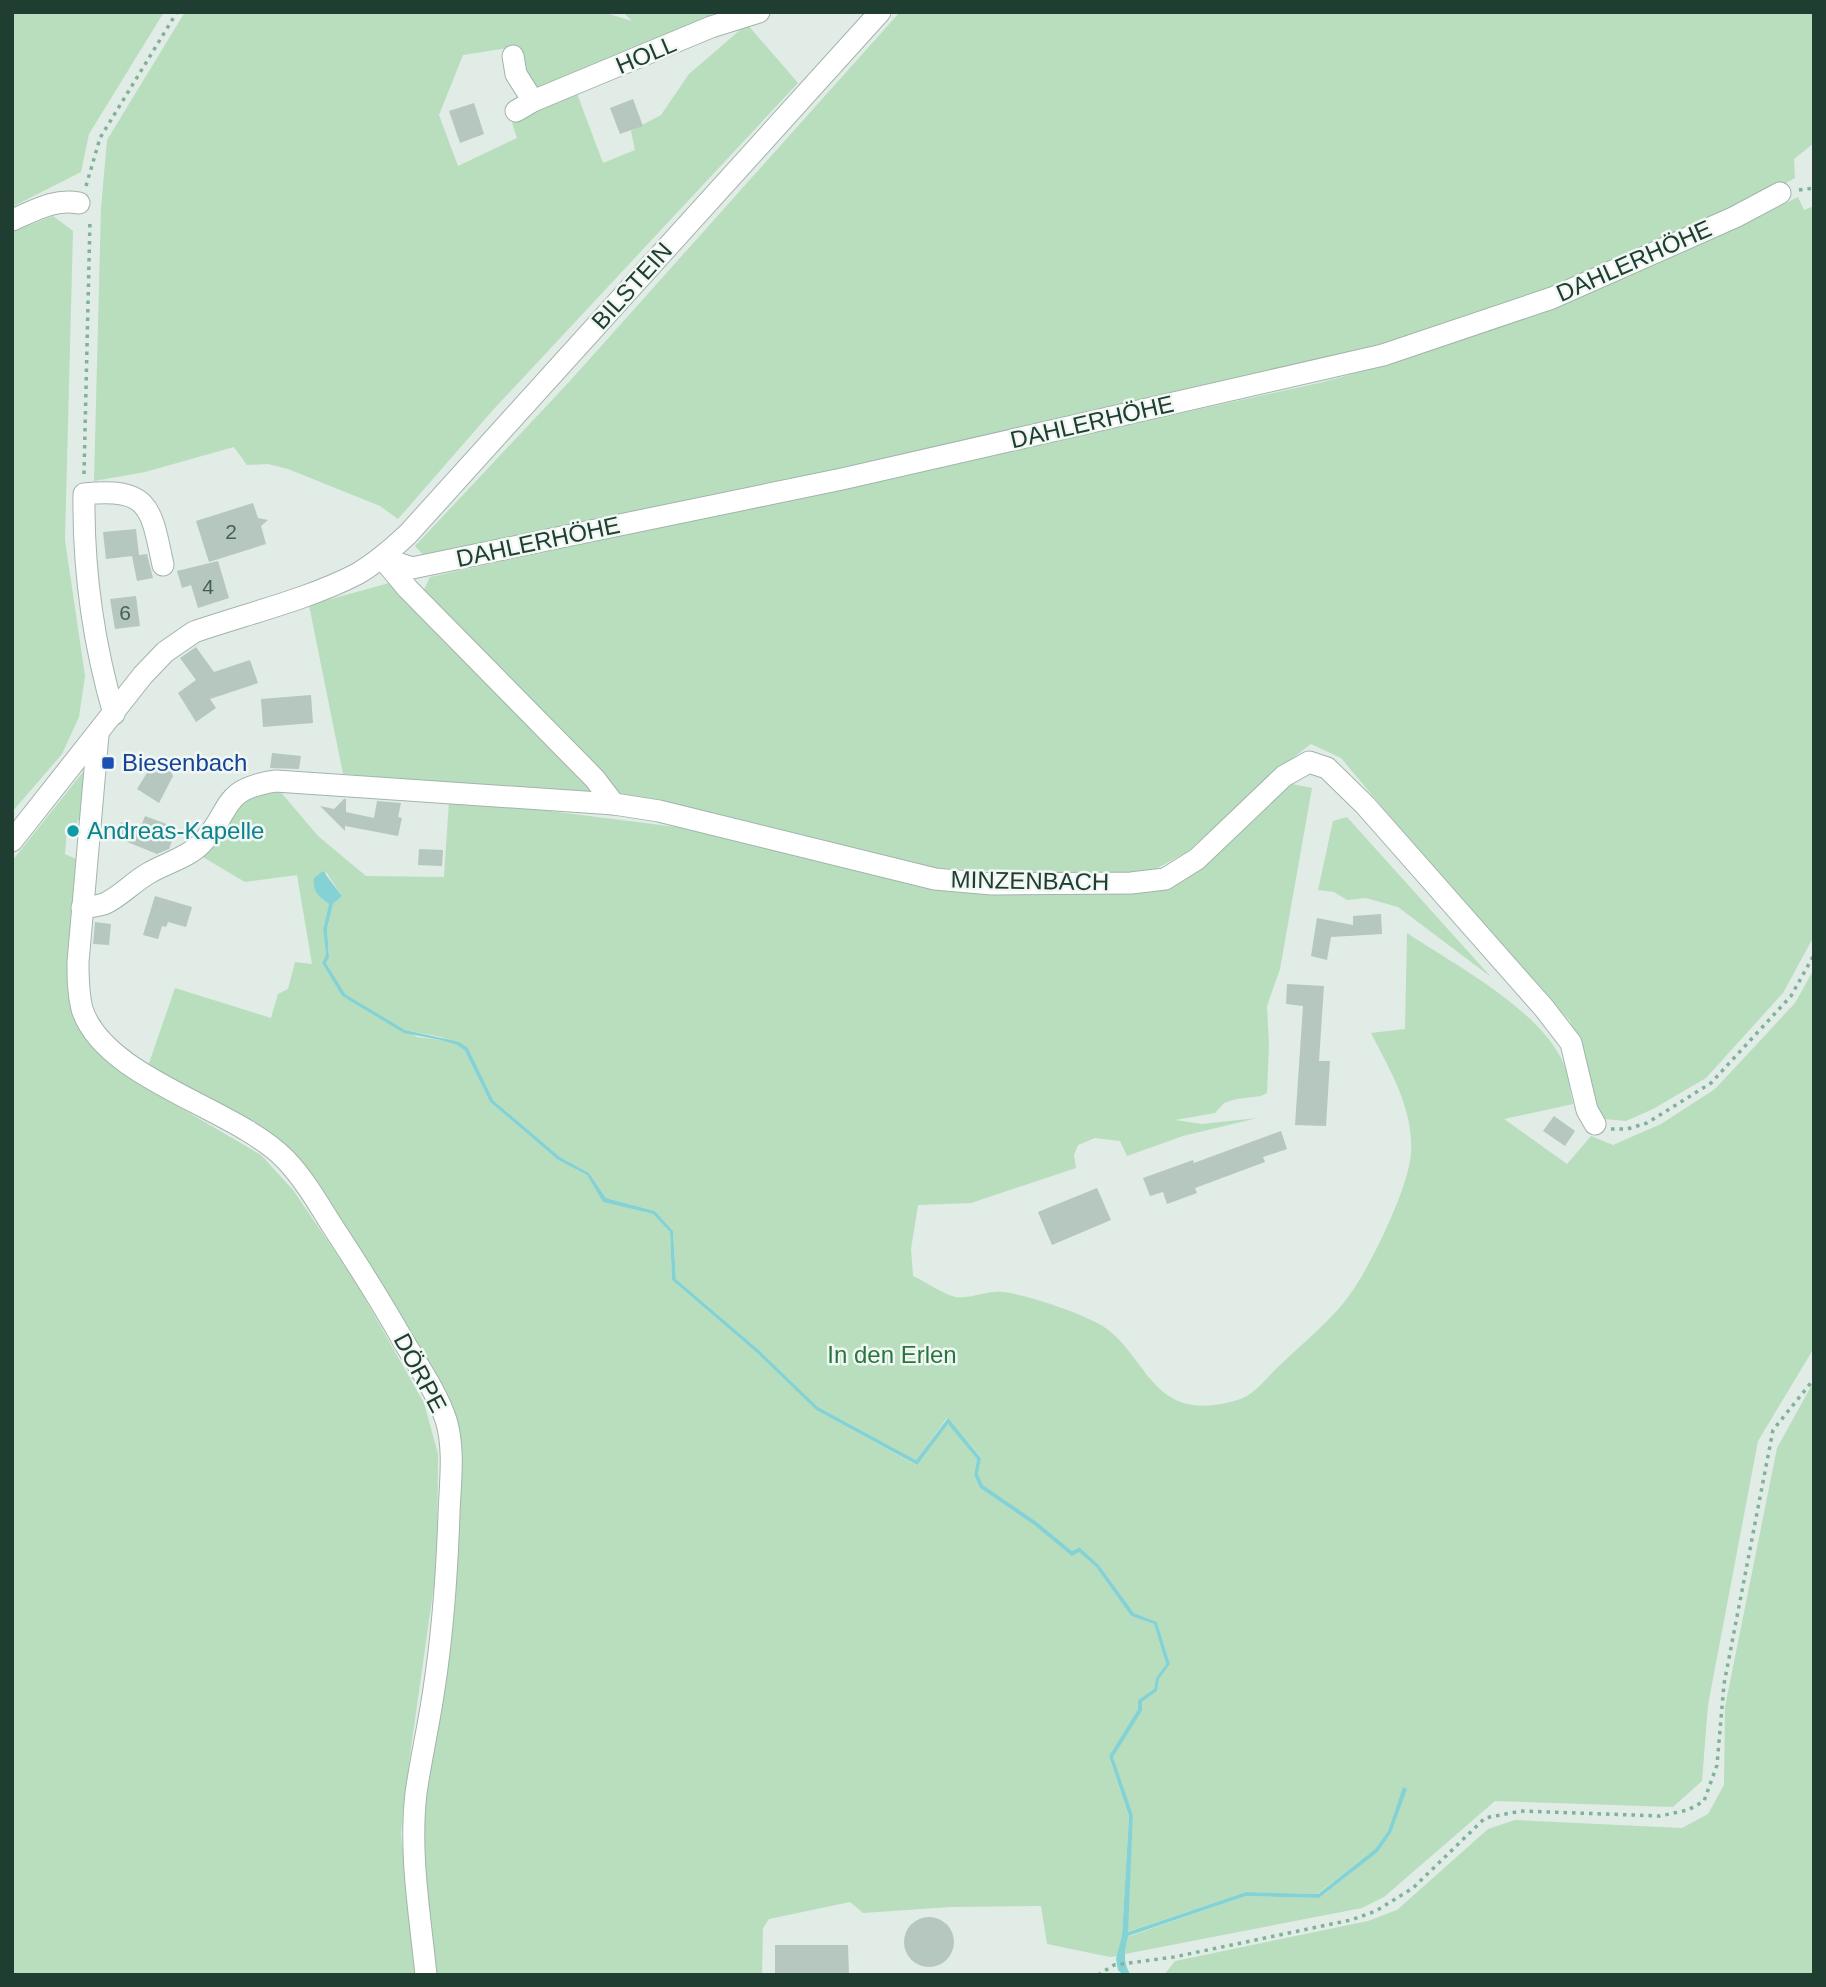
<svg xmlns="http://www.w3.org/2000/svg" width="1826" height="1987" viewBox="0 0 1826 1987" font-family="Helvetica,sans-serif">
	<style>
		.green { fill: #b8debd }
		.water { fill: #85d2d4 }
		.building { fill: #b5c7be }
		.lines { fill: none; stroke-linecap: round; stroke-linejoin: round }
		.minor-casing { stroke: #a3b4ac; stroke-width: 23 }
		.path { stroke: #7fb19b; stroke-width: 3.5; stroke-dasharray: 3.5 5; stroke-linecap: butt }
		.minor { stroke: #fff; stroke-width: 21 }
		.transit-dot { fill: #1a4fb4; stroke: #f1f8f4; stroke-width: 2.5 }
		.culture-dot { fill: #0f9aa8; stroke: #f1f8f4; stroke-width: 2.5 }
		.labels { text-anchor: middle; stroke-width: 5; stroke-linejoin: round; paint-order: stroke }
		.number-label { font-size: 21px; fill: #456055 }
		.street-label { font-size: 24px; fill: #203d32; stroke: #f1f8f4 }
		.transit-label { font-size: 24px; fill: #164399; stroke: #f1f8f4; text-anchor: start }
		.culture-label { font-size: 24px; fill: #0d838f; stroke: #f1f8f4; text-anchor: start }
		.park-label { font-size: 24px; fill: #28763d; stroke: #f1f8f4 }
	</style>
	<rect width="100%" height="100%" fill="#e0ece5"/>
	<!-- green -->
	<g class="green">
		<polygon points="12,12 164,12 89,134 81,172 12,207"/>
		<polygon points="185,12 603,12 632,21 623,12 713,12 706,22 544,89 535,86 508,48 463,55 439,115 458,166 517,138 512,123 530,110 576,91 603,163 635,150 631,131 661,115 689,74 747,24 798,83 493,410 398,519 380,506 288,469 268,464 247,465 234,447 145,472 94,481 101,208 107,140"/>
		<polygon points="900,12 1814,12 1814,143 1794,159 1795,178 1732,212 1548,289 1385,343 838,472 426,558 415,546 569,382"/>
		<path d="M1798 197 1804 210 1814 206V936L1783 993 1706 1078 1653 1109 1626 1121 1604 1119 1591 1101 1584 1054 1570 1021 1510 960 1341 758 1311 744 1281 767 1187 852 1152 871 1100 876 914 867 643 803 617 792 422 594 430 577 1319 383C1486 340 1643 273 1798 197Z"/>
		<polygon points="53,216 73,231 65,540 85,676 79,717 62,754 12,812 12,232"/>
		<polygon points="393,582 588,786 590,796 343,774 309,605"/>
		<polygon points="87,767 83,820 78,820 75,828 67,828 65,854 76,859 69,939 69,1004 85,1033 133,1080 261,1155 293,1190 355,1281 424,1403 438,1454 437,1564 410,1755 401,1834 416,1975 12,1975 12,861"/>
		<path d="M1292 784 1312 788 1280 969 1267 1006 1269 1044 1267 1093 1261 1096 1237 1099 1224 1103 1215 1113 1175 1120 1202 1124 1257 1118 1183 1136 1127 1156 1120 1141 1095 1138 1078 1145 1074 1155 1076 1168 971 1203 918 1205 911 1249 913 1276C924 1281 945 1295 956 1297 971 1299 988 1290 1003 1292 1028 1295 1077 1312 1099 1324 1144 1349 1148 1413 1214 1405 1223 1404 1237 1401 1245 1397 1260 1389 1268 1376 1280 1365 1304 1342 1332 1320 1351 1293 1371 1265 1409 1187 1411 1153 1414 1110 1390 1070 1371 1033L1405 1029 1407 933C1455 965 1539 1009 1563 1062 1568 1075 1570 1091 1573 1104L1504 1119 1567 1164 1591 1136 1613 1145 1661 1124 1715 1089 1795 1003 1814 969V1348L1758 1441 1708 1705 1702 1781 1673 1807 1495 1801 1384 1897 1362 1908 1125 1954 1127 1937 1246 1896 1319 1898 1378 1852 1391 1833 1403 1788 1388 1831 1375 1849 1317 1894 1246 1892 1127 1932 1133 1815 1112 1757 1142 1711V1702L1157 1691 1159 1679 1170 1664 1157 1622 1134 1613 1099 1565 1078 1547 1072 1551 1037 1522 983 1485 978 1474 981 1457 947 1418 916 1460 818 1407 759 1350 676 1279 673 1231 655 1211 606 1198 589 1173 560 1157 492 1099 468 1048 441 1037 405 1030 344 994 326 963 329 956 327 929 333 904 342 896 326 872 322 899 329 904 323 929 326 956 322 963 342 996 417 1037 441 1040 457 1045 465 1051 490 1102 558 1160 587 1175 604 1202 653 1214 670 1232 672 1280 757 1353 816 1410 916 1465 948 1423 977 1459 974 1475 980 1488 1034 1525 1072 1555 1078 1551 1096 1567 1131 1616 1154 1624 1166 1664 1156 1678 1154 1689 1138 1700V1709L1109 1756 1129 1816 1122 1935 1117 1956 1110 1957 1047 1944 1041 1906 951 1907 863 1913 850 1902 769 1919 763 1928 762 1975H435L420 1836 459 1453 297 1159 148 1066 175 988 271 1018 278 994 288 989 295 962 312 964 297 875 245 882 201 856 225 818 250 794 279 790 318 836 366 876 444 877 449 801 518 807 692 829 932 887 1198 870Z"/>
		<polygon points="1347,817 1491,977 1398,907 1366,898 1347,900 1334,892 1318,890 1333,821"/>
		<polygon points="1814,1381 1814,1975 1164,1975 1175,1961 1368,1921 1397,1910 1488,1829 1515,1820 1682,1828 1708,1814 1724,1785 1725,1707 1777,1448"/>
	</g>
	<!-- water -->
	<path class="water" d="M323 871 342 896 333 904 327 929 329 957 326 963 345 994 405 1030 459 1042 468 1048 493 1100 560 1157 589 1173 606 1198 655 1211 673 1231 676 1279 759 1350 818 1407 916 1460 948 1418 981 1458 978 1474 983 1485 1037 1522 1072 1551 1079 1547 1099 1565 1134 1613 1157 1622 1170 1664 1159 1679 1157 1691 1142 1702V1711L1113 1757 1133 1815 1128 1932 1246 1892 1318 1894 1375 1849 1388 1831 1403 1787 1407 1789 1391 1833 1378 1852 1319 1898 1246 1896 1128 1936C1125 1950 1122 1962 1131 1975H1123L1118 1970 1116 1959 1122 1935 1129 1816 1109 1756 1138 1709V1700L1154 1689 1156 1678 1166 1664 1154 1624 1131 1616 1096 1567 1079 1552 1072 1556 1034 1525 980 1488 974 1475 977 1459 948 1424 917 1465 816 1410 757 1353 672 1280 670 1232 653 1214 603 1202 587 1175 558 1160 490 1102 465 1051 457 1045 441 1040 404 1033 342 996 322 963 326 955 323 929 329 904C319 897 312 891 314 878Z"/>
	<!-- building -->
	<g class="building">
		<polygon points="633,99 643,126 620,134 610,108"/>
		<polygon points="474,103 484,134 460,143 449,111"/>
		<polygon points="253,503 258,518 268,520 261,526 266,544 209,562 196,521"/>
		<polygon points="136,529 139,555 147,554 153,578 137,581 132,556 106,559 103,532"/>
		<polygon points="218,561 229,598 198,608 191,585 182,588 177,571"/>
		<polygon points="136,596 140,626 115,629 110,599"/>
		<polygon points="196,647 214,672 250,660 258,683 210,699 216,708 196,722 178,693 196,680 180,658"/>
		<polygon points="311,695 313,723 263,727 261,699"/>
		<polygon points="272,753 301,756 299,769 270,768"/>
		<polygon points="155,760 170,769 173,776 159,803 137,789"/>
		<polygon points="344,799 346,799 346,812 374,818 377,801 401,803 398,817 402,818 398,836 345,826 345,831 320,806 334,809"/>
		<polygon points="145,816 177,828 169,849 157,854 115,837 121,822 140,829"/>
		<polygon points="419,849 443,850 442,866 418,865"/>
		<polygon points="155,896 192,907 186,927 168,922 166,927 162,926 158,939 143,935"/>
		<polygon points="1381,914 1382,934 1331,937 1327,960 1311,956 1317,918 1353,925 1353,916"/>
		<polygon points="95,922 111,924 109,945 93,944"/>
		<polygon points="1287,984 1324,986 1319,1061 1330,1061 1326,1126 1295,1125 1303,1006 1286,1004"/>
		<polygon points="1554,1116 1575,1131 1565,1146 1543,1131"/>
		<polygon points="1281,1131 1287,1149 1263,1157 1265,1162 1195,1188 1197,1193 1167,1204 1163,1192 1150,1196 1143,1178 1193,1160 1194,1163"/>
		<polygon points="1097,1188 1111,1220 1052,1245 1038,1212"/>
		<circle cx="929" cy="1942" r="25"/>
		<polygon points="775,1945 848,1945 849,1975 775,1975"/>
	</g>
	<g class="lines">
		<!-- minor casing -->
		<g class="minor-casing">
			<g id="minor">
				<polyline points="513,56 516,74 533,101"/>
				<polyline points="516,111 533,101 711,27 759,12"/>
				<path d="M12 220C34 211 54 198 79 203"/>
				<polyline points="382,558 412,568 842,479 1383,355 1552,298 1735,217 1780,193"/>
				<polyline points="383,559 408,589 595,779 614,804"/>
				<path d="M114 714C93 642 83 569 84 494 150 487 151 508 163 565"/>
				<path d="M98 735 78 962C78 978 78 993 82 1009 105 1080 237 1108 286 1160 305 1180 319 1205 333 1227 358 1265 382 1303 404 1342 419 1367 437 1393 446 1420 455 1449 450 1484 449 1514 447 1572 443 1631 434 1689 429 1724 421 1758 416 1793 409 1854 420 1915 426 1975"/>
				<path d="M12 841 143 675 165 652 194 632C246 614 309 599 357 574 376 563 392 549 408 534L880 12"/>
				<path d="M82 908C89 907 97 906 104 904 120 897 133 882 149 873 166 863 187 858 201 844 233 811 219 789 276 781L614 804 659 811 935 879 992 884 1131 883 1165 879 1197 859 1284 776 1309 762 1327 768 1365 805 1544 1008 1571 1043 1587 1110 1595 1124"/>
			</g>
		</g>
		<!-- path -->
		<g class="path">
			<polyline points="86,186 100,138 177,12"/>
			<polyline points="1799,190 1814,188"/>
			<polyline points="84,474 90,220"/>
			<polyline points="1611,1129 1627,1129 1647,1123 1711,1083 1791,996 1814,955"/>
			<polyline points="1098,1975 1114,1965 1174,1957 1351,1920 1376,1911 1413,1888 1485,1818 1521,1811 1660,1816 1688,1810 1704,1801 1717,1765 1724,1684 1773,1430 1814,1379"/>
		</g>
		<!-- minor -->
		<use href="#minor" class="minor"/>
	</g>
	<!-- markers -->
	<rect class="transit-dot" x="101" y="756" width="14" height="14" rx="3.5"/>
	<circle class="culture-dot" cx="73" cy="831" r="7"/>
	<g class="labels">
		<!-- number labels -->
		<g class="number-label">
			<text x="231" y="539">2</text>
			<text x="208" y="594">4</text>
			<text x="125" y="620">6</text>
		</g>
		<!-- street labels -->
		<g class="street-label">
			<text transform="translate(646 55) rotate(-23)" y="8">HOLL</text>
			<text transform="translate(1634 261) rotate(-24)" y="8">DAHLERHÖHE</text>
			<text transform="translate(632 286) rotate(-48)" y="8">BILSTEIN</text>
			<text transform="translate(1092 422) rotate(-13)" y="8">DAHLERHÖHE</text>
			<text transform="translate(538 542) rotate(-12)" y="8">DAHLERHÖHE</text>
			<text transform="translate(1030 881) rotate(1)" y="8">MINZENBACH</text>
			<text transform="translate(420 1373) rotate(62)" y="8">DÖRPE</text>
		</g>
		<!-- transit labels -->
		<g class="transit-label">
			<text x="122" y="771">Biesenbach</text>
		</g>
		<!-- culture labels -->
		<g class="culture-label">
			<text x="87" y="839">Andreas-Kapelle</text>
		</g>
		<!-- park labels -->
		<g class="park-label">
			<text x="892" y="1363">In den Erlen</text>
		</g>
	</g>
	<!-- border -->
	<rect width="1826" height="1987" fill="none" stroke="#203d32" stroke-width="28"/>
</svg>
